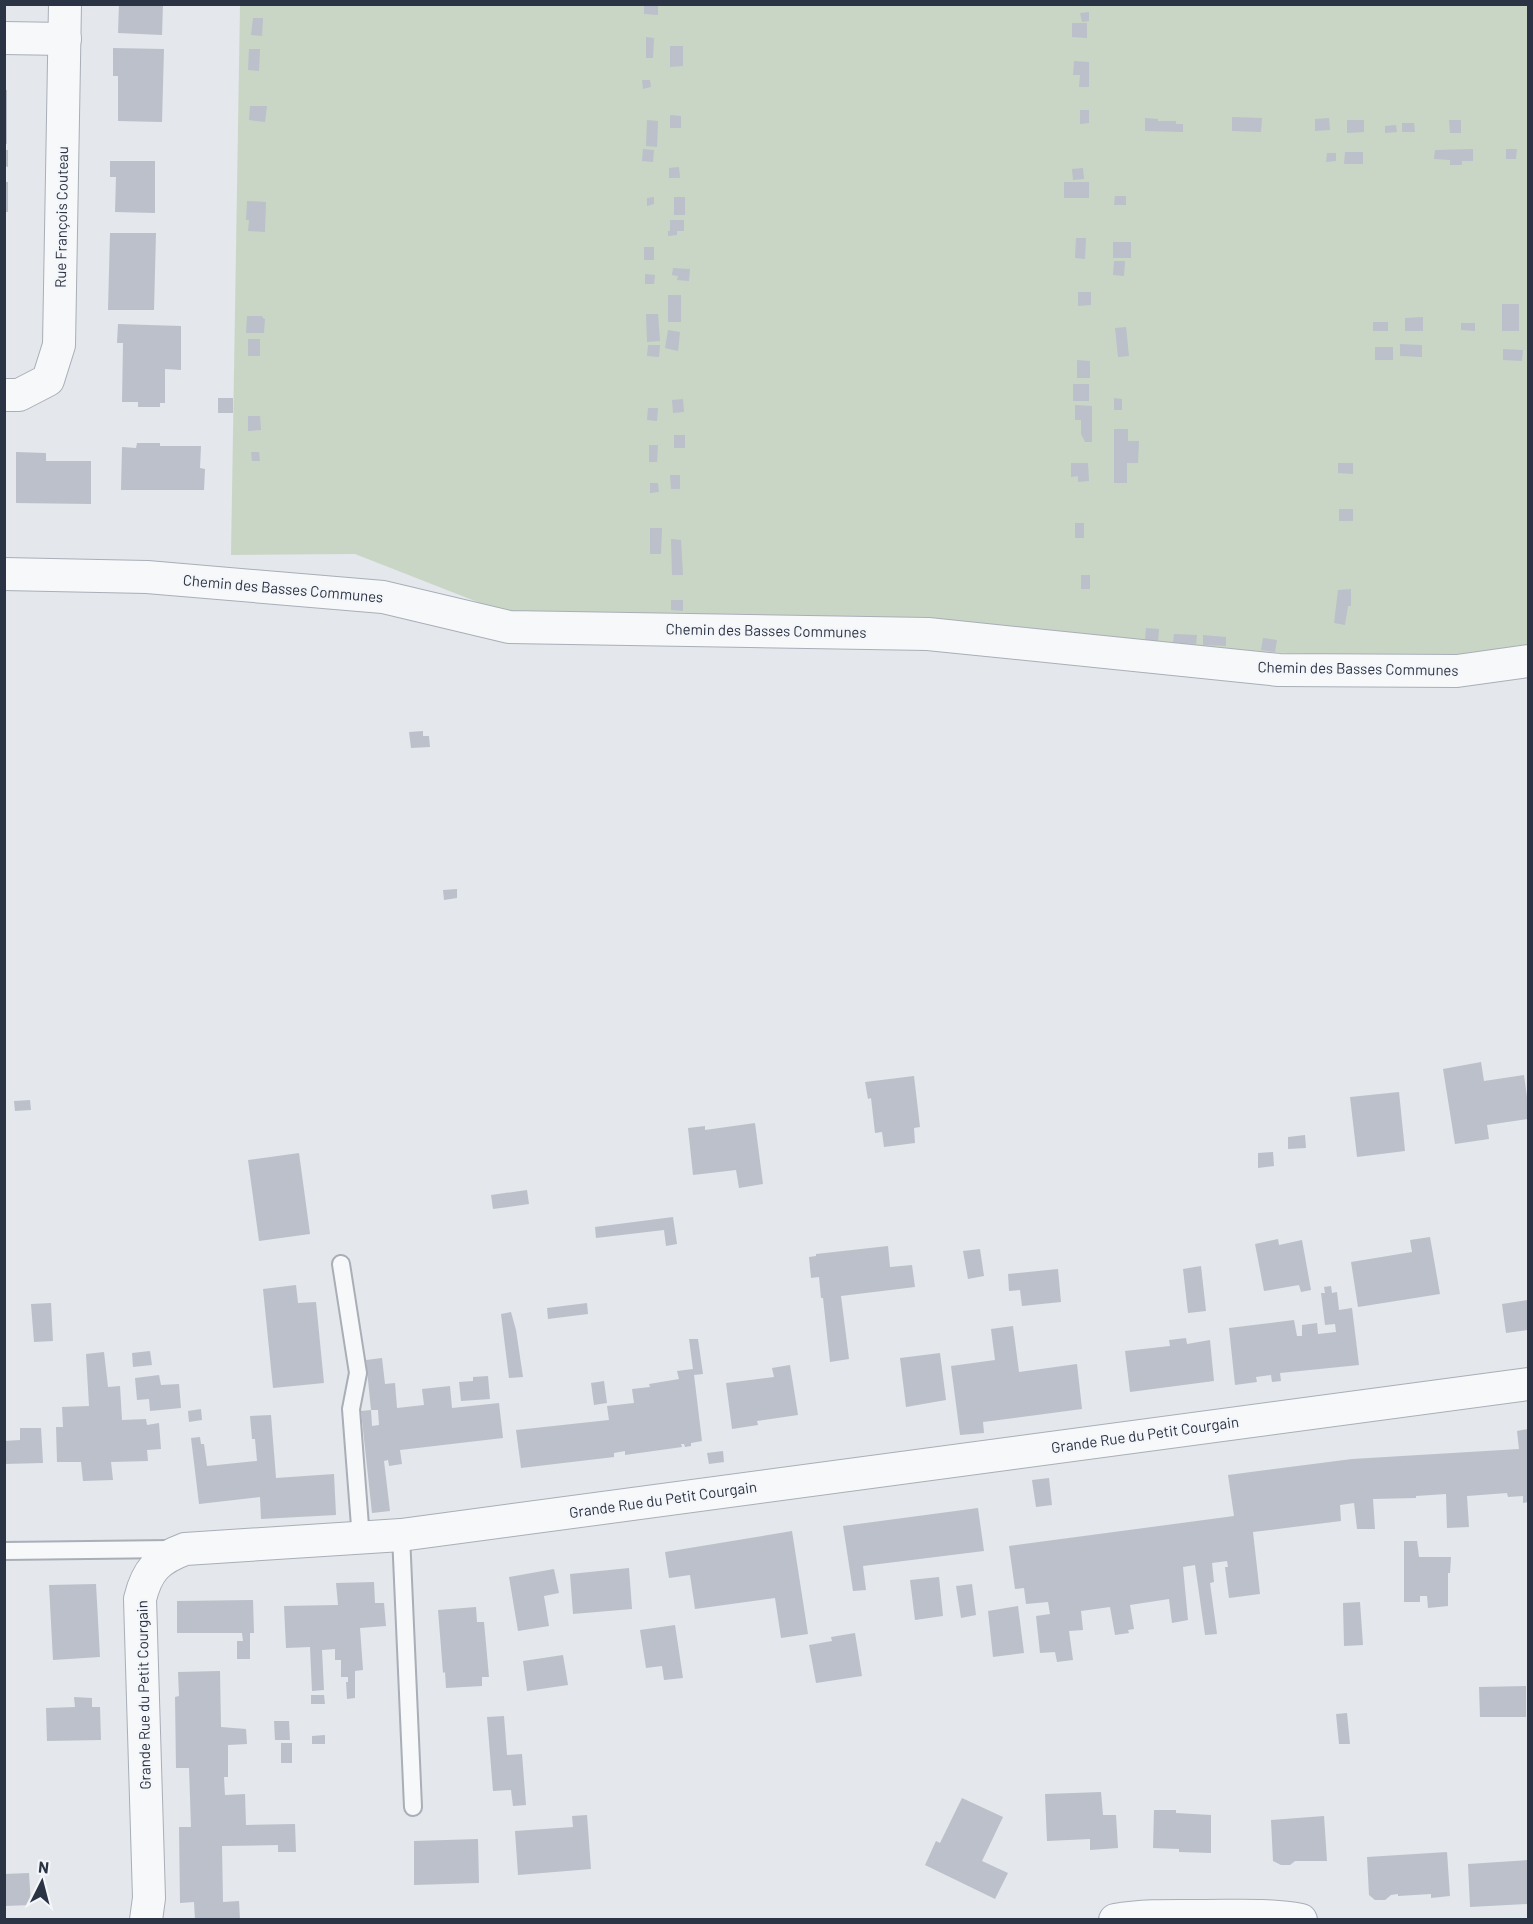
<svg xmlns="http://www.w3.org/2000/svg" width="1533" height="1924" viewBox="0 0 1533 1924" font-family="Barlow,sans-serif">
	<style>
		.green { fill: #c9d6c5 }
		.building { fill: #bbc0ca }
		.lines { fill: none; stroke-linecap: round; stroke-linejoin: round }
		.service-casing { stroke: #a9aeb7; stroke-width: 20 }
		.minor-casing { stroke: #a9aeb7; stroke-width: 34 }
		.service { stroke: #f7f8fa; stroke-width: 16 }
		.minor { stroke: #f7f8fa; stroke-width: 32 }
		.labels { text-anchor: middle; stroke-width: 4.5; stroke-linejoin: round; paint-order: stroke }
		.street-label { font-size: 15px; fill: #2b3445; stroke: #f4f6f9 }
	</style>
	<rect width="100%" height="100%" fill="#e4e7ec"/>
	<!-- green -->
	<polygon class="green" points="240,5 1528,5 1528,659 1347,656 513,616 355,554 231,555"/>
	<!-- building -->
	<g class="building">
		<polygon points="119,4 163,4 162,35 118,33"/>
		<polygon points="644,4 658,4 658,15 644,14"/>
		<polygon points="1089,12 1089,21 1082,22 1080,13"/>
		<polygon points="253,18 263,18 262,36 251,35"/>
		<polygon points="1072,23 1087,23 1087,38 1072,37"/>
		<polygon points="646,37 654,38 653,58 646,58"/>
		<polygon points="670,46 683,46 683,66 670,67"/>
		<polygon points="113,48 164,49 162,122 118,121 118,76 113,76"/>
		<polygon points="249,49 260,49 259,71 248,70"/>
		<polygon points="1074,61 1089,62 1089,87 1079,87 1080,75 1073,75"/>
		<polygon points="642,80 650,80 651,87 643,89"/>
		<rect x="4" y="90" width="3" height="54"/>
		<polygon points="250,106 267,106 265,122 249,120"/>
		<polygon points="1080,110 1089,110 1089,123 1080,124"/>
		<polygon points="670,115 681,116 681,128 670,128"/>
		<polygon points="1232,117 1262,118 1261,132 1232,131"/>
		<polygon points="1145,118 1158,119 1158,121 1176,121 1176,124 1183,124 1183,132 1145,131"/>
		<polygon points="1329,118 1330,130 1315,131 1315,119"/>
		<polygon points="647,120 658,121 657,147 646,146"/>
		<polygon points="1347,120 1364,120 1364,132 1347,133"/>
		<polygon points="1449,120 1461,120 1461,133 1450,133"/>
		<polygon points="1402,123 1414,123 1415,132 1402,132"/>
		<polygon points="1396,125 1397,132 1385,133 1385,126"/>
		<polygon points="643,149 654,150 653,162 642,161"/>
		<polygon points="1473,149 1473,161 1462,161 1462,165 1450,165 1450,160 1434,159 1435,150"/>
		<polygon points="1506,149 1517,149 1516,159 1506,159"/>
		<polygon points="4,150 8,150 8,167 4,166"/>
		<polygon points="1345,152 1363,152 1363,164 1344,164"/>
		<polygon points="1327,153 1336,153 1336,161 1326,162"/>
		<polygon points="110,161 155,161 155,213 115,212 116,177 110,177"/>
		<polygon points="679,167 680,178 669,178 669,168"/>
		<polygon points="1083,168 1084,179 1073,180 1072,169"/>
		<rect x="4" y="182" width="4" height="30"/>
		<rect x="1064" y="182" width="25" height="16"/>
		<polygon points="1115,196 1126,196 1126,205 1114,205"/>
		<polygon points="654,197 654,204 647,206 647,198"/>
		<rect x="674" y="197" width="11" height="18"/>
		<polygon points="247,201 266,202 265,232 248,231 249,220 246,220"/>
		<polygon points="670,220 684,220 684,231 677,231 677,235 668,236 668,231 670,231"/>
		<polygon points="110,233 156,233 154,310 108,310"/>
		<polygon points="1076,238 1086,238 1085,259 1075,258"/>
		<rect x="1113" y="242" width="18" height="16"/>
		<rect x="644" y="247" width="10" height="13"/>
		<polygon points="1114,261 1125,261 1124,276 1113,275"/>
		<polygon points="673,268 690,269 689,281 677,280 678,276 672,275"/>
		<polygon points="645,274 655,275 654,284 645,284"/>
		<polygon points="1078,292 1091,292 1091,305 1078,306"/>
		<rect x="668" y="295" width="13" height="27"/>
		<rect x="1502" y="304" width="17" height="27"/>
		<polygon points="646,314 658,314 660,341 647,342"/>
		<polygon points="247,316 262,316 263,318 265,319 264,333 246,333"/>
		<polygon points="1423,317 1423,331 1405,331 1405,318"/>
		<rect x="1373" y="322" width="15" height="9"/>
		<polygon points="1461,323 1475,323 1475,331 1461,330"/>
		<polygon points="118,324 181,326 181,370 165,369 165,403 160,403 160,407 138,407 138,402 122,402 123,343 117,343"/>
		<polygon points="1126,327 1129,356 1118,357 1115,328"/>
		<polygon points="668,330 680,332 678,351 665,348"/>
		<rect x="248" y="339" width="12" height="17"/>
		<polygon points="1400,344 1422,345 1422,357 1400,356"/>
		<polygon points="648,345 660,345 659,357 647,356"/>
		<rect x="1375" y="347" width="18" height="13"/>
		<polygon points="1503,349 1523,350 1522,361 1503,360"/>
		<polygon points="1077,360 1090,361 1090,378 1077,378"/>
		<rect x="1073" y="384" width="16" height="17"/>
		<rect x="218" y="398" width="15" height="15"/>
		<polygon points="1114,398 1122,399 1122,410 1114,410"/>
		<polygon points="683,399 684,412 673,413 672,400"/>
		<polygon points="1075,405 1092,406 1092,442 1085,442 1081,434 1081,420 1075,420"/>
		<polygon points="648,408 658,408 657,421 647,420"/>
		<polygon points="248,416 260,416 261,430 248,431"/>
		<polygon points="1114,429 1128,429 1128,441 1139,441 1138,463 1127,463 1127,483 1114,483"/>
		<rect x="674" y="435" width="11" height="13"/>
		<polygon points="137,443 160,443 160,446 201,446 200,468 205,469 204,490 121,490 122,447 136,448"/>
		<polygon points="649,445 658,445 657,462 649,462"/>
		<polygon points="16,452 46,453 46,461 91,461 91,504 16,503"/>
		<polygon points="251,452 259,452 260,461 252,461"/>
		<polygon points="1071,463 1088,463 1089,481 1078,482 1078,476 1071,477"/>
		<polygon points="1338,463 1353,463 1353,474 1338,473"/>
		<polygon points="670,475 680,475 680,489 671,489"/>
		<polygon points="650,483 658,483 659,492 650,493"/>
		<rect x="1339" y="509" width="14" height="12"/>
		<rect x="1075" y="523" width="9" height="15"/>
		<polygon points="650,528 662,528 661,554 650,554"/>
		<polygon points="671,539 681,540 683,575 672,575"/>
		<rect x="1081" y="575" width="9" height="14"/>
		<polygon points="1351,589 1351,606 1348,606 1345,625 1334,623 1338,590"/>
		<polygon points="671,600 683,600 683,611 671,610"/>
		<polygon points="1146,628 1159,629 1158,641 1145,640"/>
		<polygon points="1174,634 1197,635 1196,644 1173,643"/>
		<polygon points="1203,635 1226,637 1226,646 1203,645"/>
		<polygon points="1263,638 1277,640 1275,652 1261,650"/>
		<polygon points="423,731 423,736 429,736 430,747 411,748 409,732"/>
		<polygon points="457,889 457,898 444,900 443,890"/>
		<polygon points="1481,1062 1484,1081 1524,1075 1528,1105 1528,1119 1487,1125 1489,1139 1455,1144 1443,1069"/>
		<polygon points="914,1076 920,1127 914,1128 915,1143 884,1147 882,1132 875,1133 871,1098 868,1099 865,1082"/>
		<polygon points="1399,1092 1405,1151 1357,1157 1350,1097"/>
		<polygon points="30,1100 31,1110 15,1111 14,1101"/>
		<polygon points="755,1123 763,1184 739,1188 736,1170 693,1175 688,1128 705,1126 705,1130"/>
		<polygon points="1305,1135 1306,1148 1288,1149 1288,1137"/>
		<polygon points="1273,1152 1274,1166 1258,1168 1258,1153"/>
		<polygon points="299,1153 310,1234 259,1241 248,1160"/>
		<polygon points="527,1190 529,1204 493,1209 491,1195"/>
		<polygon points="673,1217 677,1244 666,1246 664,1230 596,1238 595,1227"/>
		<polygon points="1430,1237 1440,1294 1358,1307 1351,1262 1412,1252 1410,1240"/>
		<polygon points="1278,1239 1279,1245 1302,1240 1311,1290 1301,1292 1299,1285 1264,1291 1255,1244"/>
		<polygon points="888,1246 890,1267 912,1265 915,1287 841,1296 849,1359 830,1362 823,1298 821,1298 819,1277 811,1278 809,1257 816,1256 816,1254"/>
		<polygon points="980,1249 984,1276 968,1279 963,1251"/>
		<polygon points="1201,1266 1206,1311 1188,1313 1183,1269"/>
		<polygon points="1058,1269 1061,1302 1022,1306 1020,1290 1009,1291 1008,1274"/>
		<polygon points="296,1285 298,1303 316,1302 324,1383 273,1388 263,1289"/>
		<polygon points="1331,1286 1332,1293 1337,1292 1339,1310 1352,1308 1359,1365 1280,1373 1281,1381 1272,1382 1271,1375 1256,1377 1257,1382 1235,1385 1229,1328 1294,1320 1297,1336 1302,1336 1302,1325 1317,1323 1318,1334 1336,1332 1335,1324 1325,1325 1321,1293 1325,1293 1324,1287"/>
		<polygon points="1528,1300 1528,1330 1506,1333 1502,1304"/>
		<polygon points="51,1303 53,1341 34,1342 31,1304"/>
		<polygon points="587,1303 588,1314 548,1319 547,1308"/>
		<polygon points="511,1312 516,1330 523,1377 509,1378 501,1314"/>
		<polygon points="1013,1326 1019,1372 1077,1364 1082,1409 983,1422 984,1433 960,1435 951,1366 995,1360 991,1329"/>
		<polygon points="1186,1338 1187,1344 1210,1340 1214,1381 1130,1392 1125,1351 1170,1346 1169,1340"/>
		<polygon points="689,1339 698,1339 703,1374 694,1375 702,1441 691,1443 691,1446 685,1447 684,1444 681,1444 682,1447 625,1455 625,1451 614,1453 614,1457 521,1468 516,1430 609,1420 607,1406 634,1403 632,1389 650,1387 649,1384 679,1379 677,1371 693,1369"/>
		<polygon points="150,1351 152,1365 133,1367 132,1353"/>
		<polygon points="104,1352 108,1387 120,1386 122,1420 146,1419 147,1425 159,1423 161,1449 147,1450 148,1461 111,1462 113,1480 83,1481 81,1462 57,1462 56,1427 63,1427 62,1407 89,1406 86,1354"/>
		<polygon points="940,1353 946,1400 906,1407 900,1358"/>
		<polygon points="382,1358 385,1384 395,1383 397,1408 424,1405 422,1389 450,1386 452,1408 499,1403 503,1438 400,1450 402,1464 389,1466 388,1460 384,1461 390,1511 372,1513 361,1411 371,1410 372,1426 379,1425 378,1410 371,1410 366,1360"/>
		<polygon points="790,1365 798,1415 757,1421 758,1425 732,1429 726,1383 774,1377 772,1368"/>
		<polygon points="159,1375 161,1385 179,1384 181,1408 150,1411 149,1399 137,1400 135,1378"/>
		<polygon points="488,1376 490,1399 461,1401 459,1382 473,1381 473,1377"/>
		<polygon points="604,1381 607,1403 594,1405 591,1383"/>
		<polygon points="201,1409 202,1420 189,1422 188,1411"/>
		<polygon points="271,1415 276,1478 334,1474 336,1515 261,1519 260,1497 199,1504 191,1438 200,1437 201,1444 204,1444 207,1466 257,1461 255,1439 252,1439 250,1416"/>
		<polygon points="20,1428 41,1428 43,1463 4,1464 4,1441 20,1440"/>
		<polygon points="1528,1429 1528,1502 1523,1503 1523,1496 1508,1497 1507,1493 1467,1496 1469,1527 1447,1528 1446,1494 1416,1496 1416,1498 1373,1499 1375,1529 1357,1529 1354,1503 1340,1505 1341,1521 1253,1532 1260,1594 1229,1598 1225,1567 1228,1567 1227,1561 1212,1563 1214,1582 1210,1583 1217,1634 1205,1635 1195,1565 1183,1567 1188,1620 1172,1623 1169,1599 1130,1605 1134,1629 1128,1630 1129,1633 1115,1635 1110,1607 1081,1611 1083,1630 1069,1631 1073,1660 1057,1662 1055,1652 1040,1653 1036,1616 1050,1614 1048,1602 1026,1604 1024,1588 1015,1589 1009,1546 1234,1516 1228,1475 1352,1459 1519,1449 1517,1431"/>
		<polygon points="723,1451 724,1462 709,1464 707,1453"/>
		<polygon points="1049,1478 1052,1505 1036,1507 1032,1480"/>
		<polygon points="978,1508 984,1551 863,1566 866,1590 853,1591 843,1526"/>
		<polygon points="792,1531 808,1634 781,1638 775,1598 695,1609 690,1575 669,1578 665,1552"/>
		<polygon points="1404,1541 1417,1541 1419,1557 1451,1557 1450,1573 1448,1573 1448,1606 1428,1608 1427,1596 1420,1596 1420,1602 1404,1602"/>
		<polygon points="629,1568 632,1609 573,1614 570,1574"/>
		<polygon points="554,1569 559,1593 544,1596 549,1626 518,1631 509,1577"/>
		<polygon points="939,1577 943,1616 915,1620 910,1580"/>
		<polygon points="374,1582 375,1603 384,1603 386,1626 360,1628 363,1670 355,1671 355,1698 347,1699 346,1682 348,1682 348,1677 341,1677 341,1660 335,1660 335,1649 322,1650 324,1690 312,1691 310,1647 286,1648 284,1606 338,1605 336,1583"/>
		<polygon points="96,1584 100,1657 53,1660 49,1585"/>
		<polygon points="972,1584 976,1615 961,1618 956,1586"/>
		<polygon points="253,1600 254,1633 250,1633 250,1659 237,1659 237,1641 243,1641 242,1633 177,1633 177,1601"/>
		<polygon points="1360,1602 1363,1645 1344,1646 1343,1603"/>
		<polygon points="1018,1606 1024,1653 993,1657 988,1611"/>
		<polygon points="476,1607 477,1622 484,1622 489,1677 482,1677 482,1686 446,1688 445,1672 443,1673 438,1610"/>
		<polygon points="675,1625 683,1678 664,1680 662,1666 646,1668 640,1630"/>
		<polygon points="855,1633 862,1676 816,1683 809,1645 832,1641 831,1637"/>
		<polygon points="563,1655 568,1685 527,1691 523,1661"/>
		<polygon points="220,1671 221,1727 246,1729 247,1744 228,1745 228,1777 224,1777 225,1795 245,1794 246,1825 295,1824 296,1852 278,1852 278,1845 222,1846 223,1902 239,1901 240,1920 195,1920 194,1902 180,1903 179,1827 191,1827 189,1768 176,1768 175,1697 179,1696 178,1672"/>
		<polygon points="1526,1686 1526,1717 1480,1717 1479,1687"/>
		<polygon points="311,1695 324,1695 325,1704 311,1704"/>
		<polygon points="74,1697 92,1698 92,1707 100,1707 101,1740 47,1741 46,1708 75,1707"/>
		<polygon points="1347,1713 1350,1744 1339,1744 1336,1714"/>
		<polygon points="504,1716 507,1755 522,1754 526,1805 513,1806 511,1790 493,1791 487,1717"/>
		<polygon points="274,1721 289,1721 290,1740 275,1740"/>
		<polygon points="325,1735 325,1744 312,1744 312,1736"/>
		<rect x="281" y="1743" width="11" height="20"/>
		<polygon points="1101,1792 1103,1815 1116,1815 1118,1848 1090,1850 1090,1839 1047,1841 1045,1794"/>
		<polygon points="962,1798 1003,1817 982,1861 1008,1873 995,1899 925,1865 936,1841 940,1843"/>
		<polygon points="1154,1810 1176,1810 1176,1813 1211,1815 1211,1853 1179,1852 1179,1849 1153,1848"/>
		<polygon points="587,1815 591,1869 518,1875 515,1831 573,1827 572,1816"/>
		<polygon points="1324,1816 1327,1861 1295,1861 1290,1865 1281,1865 1273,1861 1271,1820"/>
		<polygon points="478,1839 479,1883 414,1885 414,1841"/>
		<polygon points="1447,1852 1450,1896 1431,1898 1431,1894 1398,1896 1398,1894 1391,1895 1385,1900 1375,1900 1369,1895 1367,1857"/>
		<polygon points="1528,1860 1528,1904 1470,1907 1468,1864"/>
		<polygon points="29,1873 31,1905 4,1906 4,1874"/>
	</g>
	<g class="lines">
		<!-- service casing -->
		<g class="service-casing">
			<g id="service">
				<polyline points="341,1264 358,1373 351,1409 361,1539"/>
				<polyline points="401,1535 413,1807"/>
				<polyline points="4,1551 172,1549"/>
			</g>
		</g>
		<!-- minor casing -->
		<g class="minor-casing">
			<g id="minor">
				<polyline points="4,38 65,39"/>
				<polyline points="4,395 19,395 48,380 59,345 65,4"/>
				<polyline points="4,574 147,577 383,597 509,627 928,634 1279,670 1457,671 1528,661"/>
				<path d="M146 1920 149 1898 140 1599C147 1570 158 1559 185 1549L401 1535 1528 1384"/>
				<path d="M1115 1920C1144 1915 1174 1916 1203 1916 1236 1916 1269 1914 1301 1920"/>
			</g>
		</g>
		<!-- service -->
		<use href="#service" class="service"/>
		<!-- minor -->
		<use href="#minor" class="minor"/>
	</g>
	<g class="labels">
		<!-- street labels -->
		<g class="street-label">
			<text transform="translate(62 217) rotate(-89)" y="5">Rue François Couteau</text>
			<text transform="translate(283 589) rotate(5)" y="5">Chemin des Basses Communes</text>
			<text transform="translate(766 631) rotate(1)" y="5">Chemin des Basses Communes</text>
			<text transform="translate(1358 669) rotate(1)" y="5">Chemin des Basses Communes</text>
			<text transform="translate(1145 1435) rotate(-8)" y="5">Grande Rue du Petit Courgain</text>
			<text transform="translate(663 1500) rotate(-8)" y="5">Grande Rue du Petit Courgain</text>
			<text transform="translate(144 1695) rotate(-91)" y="5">Grande Rue du Petit Courgain</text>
		</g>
	</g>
	<!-- border -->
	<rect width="1533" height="1924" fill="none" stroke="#2b3445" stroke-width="12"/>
	<!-- north arrow -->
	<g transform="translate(42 1882) rotate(6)" stroke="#f4f6f9" stroke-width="4.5" paint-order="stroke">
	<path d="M0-4.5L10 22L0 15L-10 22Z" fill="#2b3445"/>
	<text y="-9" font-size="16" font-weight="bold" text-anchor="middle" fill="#2b3445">N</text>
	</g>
</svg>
